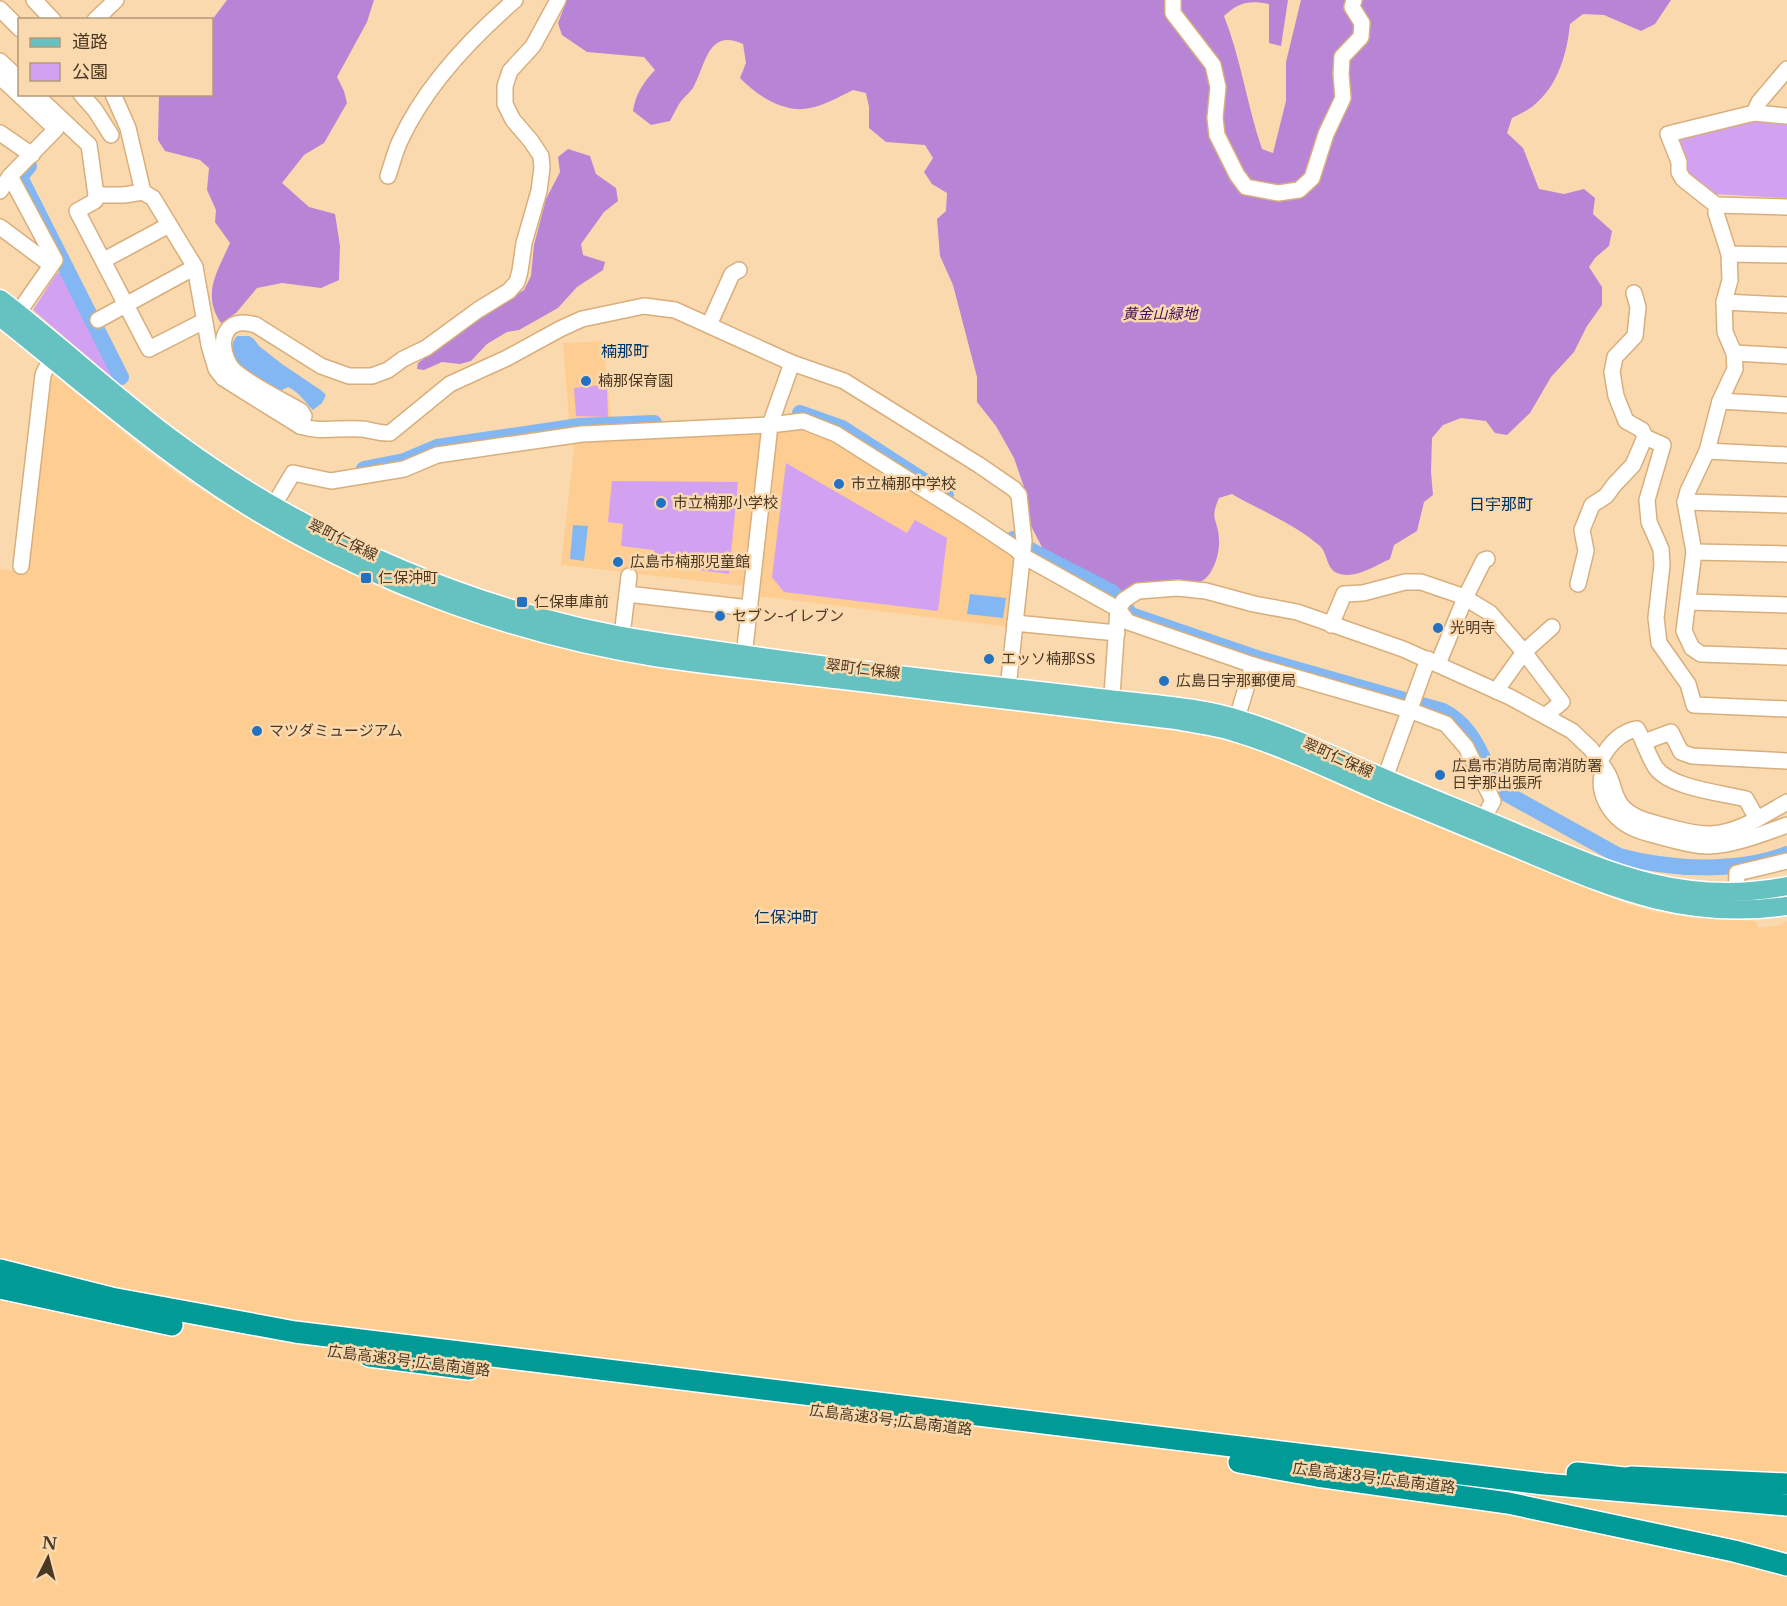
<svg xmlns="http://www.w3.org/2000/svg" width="1787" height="1606" viewBox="0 0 1787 1606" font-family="'Libre Baskerville','Noto Sans JP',serif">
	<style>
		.built { fill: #fdcd92 }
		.green { fill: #d2a1f1 }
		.forest { fill: #b784d6 }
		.water { fill: #82b7f3 }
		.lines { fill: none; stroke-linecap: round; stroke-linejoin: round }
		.river { stroke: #82b7f3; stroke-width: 16 }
		.minor-casing { stroke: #d8af7c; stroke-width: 18 }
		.major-casing { stroke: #fff; stroke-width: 21 }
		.highway-casing { stroke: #fff; stroke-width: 24 }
		.minor { stroke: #fff; stroke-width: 15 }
		.major { stroke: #66c2c1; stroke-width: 18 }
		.highway { stroke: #009a97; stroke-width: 21 }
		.poi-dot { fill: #2272c1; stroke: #fbd9af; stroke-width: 2 }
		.labels { text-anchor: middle; stroke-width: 5; stroke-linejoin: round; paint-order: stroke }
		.park-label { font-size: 15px; font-style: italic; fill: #420f5a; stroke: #fbd9af }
		.poi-label { font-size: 15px; fill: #493823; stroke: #fbd9af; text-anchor: start }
		.street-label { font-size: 15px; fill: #493823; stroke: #fbd9af }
		.neighbourhood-label { font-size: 16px; fill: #003465; stroke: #fbd9af }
	</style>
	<rect width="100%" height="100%" fill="#fbd9af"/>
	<!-- built -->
	<g class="built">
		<polygon points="603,341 611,420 569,420 563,343"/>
		<polygon points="54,375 142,448 191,484 278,537 355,576 396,595 487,627 553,646 668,669 1177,731 1213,737 1247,747 1291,764 1627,904 1655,912 1692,918 1756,921 1759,928 1782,925 1787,921 1787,1606 0,1606 0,569 28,572 51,379"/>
		<polygon points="799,425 834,437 1017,554 1009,627 757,596 776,435 779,428"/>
		<polygon points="760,430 763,433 744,586 561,565 575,440"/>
	</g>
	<!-- green -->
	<g class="green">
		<polygon points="1756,118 1787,120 1787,198 1712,194 1684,176 1676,142 1679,136"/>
		<polygon points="62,272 117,379 116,381 33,310 57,273"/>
		<polygon points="601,385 601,387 607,387 608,417 576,416 574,388"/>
		<polygon points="786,463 907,533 915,520 947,538 938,611 784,592 772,577"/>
		<polygon points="612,481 738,482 729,574 653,564 654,550 621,546 623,524 608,522"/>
	</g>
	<!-- forest -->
	<g class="forest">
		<path d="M227 0H374L367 22 337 77 344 91 347 103 324 143 304 155 282 183 309 207 335 214 340 246 339 280 321 288 282 283 257 288 236 313 221 323C201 293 218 271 230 243L215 222 216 210 207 190 209 168 200 160 165 151 158 140 159 95 212 94V20Z"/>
		<path d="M567 0H1288L1281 46 1269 43V4C1249 0 1239 2 1224 16 1241 59 1247 105 1262 149L1273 153 1286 101V62L1301 0H1671L1655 24 1641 31 1604 15 1583 14 1570 24C1567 54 1558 86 1533 106 1527 111 1519 114 1512 118L1507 133 1523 148 1539 189 1564 194 1584 189 1595 198 1593 214 1612 231 1609 246 1595 258 1589 267 1602 287V305L1587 326 1574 352 1551 377 1530 413 1507 435 1495 433 1486 421 1461 418 1443 425 1432 438 1431 472 1433 495 1424 502 1417 531 1394 545 1390 559C1375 566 1354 580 1337 573 1326 568 1328 554 1320 546 1295 524 1261 511 1232 494L1219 498C1209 521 1218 518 1219 539 1220 551 1215 569 1206 578 1194 590 1138 594 1120 597L1110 589 1072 571 1044 551 1030 524 1024 487 1014 458 996 426 977 402V377L953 285 940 256 937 219 946 211 947 193 932 184 924 172 933 158 925 145 886 142 869 128V107L866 93 853 90C839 97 825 105 810 108 785 114 756 95 740 78L746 63 743 44C708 28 706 64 694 86 692 91 686 95 682 100 677 106 674 114 670 121L651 125 633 111C636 93 643 83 655 70L644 57 587 52 562 35 558 23Z"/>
		<polygon points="568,149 590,156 596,174 616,188 618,201 604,212 581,244 583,255 605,262 603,270 577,287 558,308 519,330 507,332 487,344 471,361 460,364 442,362 424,370 417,369 418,363 486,313 524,290 531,276 534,245 546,199 560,172 558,157"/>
	</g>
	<!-- water -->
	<g class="water">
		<path d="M237 336H249L254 339 259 346 282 364 322 391 326 395 322 403 313 410C304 401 300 393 288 387L278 392C262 382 217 359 237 336Z"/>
		<polygon points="573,525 588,526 584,561 570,559"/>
		<polygon points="970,594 1006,598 1003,618 967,614"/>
	</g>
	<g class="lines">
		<!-- river -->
		<g class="river">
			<polyline points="29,166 20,177 121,377"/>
			<polyline points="800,413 842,428 946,495"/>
			<polyline points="364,469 404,461 437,447 579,426 654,423"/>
			<path d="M1013 539 1034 552 1112 592 1131 615 1260 659 1443 711C1481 731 1479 766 1507 794L1619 856C1670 870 1738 873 1787 854"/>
		</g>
		<!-- minor casing -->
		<g class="minor-casing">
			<g id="minor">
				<polyline points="34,0 53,20"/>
				<polyline points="1173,0 1173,13 1213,65 1218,87 1215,118 1217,135 1237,175 1246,187 1278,193 1299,190 1312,178 1326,134 1343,98 1341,74 1342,57 1361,37 1362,23 1352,7 1354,0"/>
				<polyline points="0,9 20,29"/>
				<polyline points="95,20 116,0"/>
				<polyline points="0,61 20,80"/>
				<polyline points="1787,69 1759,102 1754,113 1668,134 1679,162 1679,172 1683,179 1716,205 1716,213 1729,254 1730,280 1724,302 1725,332 1734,353 1735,369 1720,401 1707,451 1688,491 1685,502 1694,552 1684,631 1692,648 1701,654 1787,657"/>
				<polyline points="0,77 56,129 10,176 0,191"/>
				<polyline points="35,94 89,145 96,195 95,201 77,211 149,349 204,321"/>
				<polyline points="81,94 95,110 111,135"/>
				<polyline points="113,94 128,128 143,192"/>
				<polyline points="1754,113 1787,116"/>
				<polyline points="0,133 32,155"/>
				<polyline points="10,176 55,260 18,313"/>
				<path d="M388 176C392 164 395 152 400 141 425 86 470 39 515 0"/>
				<path d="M96 195H124L143 192 153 198 195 267 209 345 216 369 223 378 300 426C321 433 341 427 362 429 372 430 380 434 390 433L450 384 507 358 560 329 582 319 644 306 675 310 792 363 844 381 979 465 1014 489 1019 495 1024 541 1007 697"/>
				<polyline points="1716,205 1787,207"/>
				<polyline points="0,227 51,265"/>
				<polyline points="1729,254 1787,255"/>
				<polyline points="104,260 169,225"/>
				<polyline points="1724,302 1787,305"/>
				<polyline points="98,320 195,267"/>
				<polyline points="709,325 732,274 739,270"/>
				<polyline points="1734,353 1787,356"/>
				<polyline points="1720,401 1787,405"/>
				<path d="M300 426 304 416 301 411C280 399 256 388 237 373 226 365 219 343 227 331 233 321 246 322 256 325L321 366 349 376H372L388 370 403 359 426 348 478 310 509 291 517 282 520 271 524 243 539 191 542 168 541 156 531 141 513 120 505 104V86L510 71 533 46 558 0"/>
				<polyline points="1645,437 1663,445 1647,500 1649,522 1661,549 1662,565 1656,618 1659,643 1688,684 1694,705 1787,709"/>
				<polyline points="1707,451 1787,455"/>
				<polyline points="1685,502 1787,505"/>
				<polyline points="268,515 293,473 331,481 404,469 437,455 582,434 770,425 803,421 836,434 971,519 1016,549 1023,556 1118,609 1128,622 1253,665 1409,710 1446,724 1466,747 1493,801 1483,819"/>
				<polyline points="1694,552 1787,554"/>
				<polyline points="21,566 43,375 51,358 58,350"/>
				<polyline points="1578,584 1586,551 1582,530 1592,505 1606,496 1614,485 1633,465 1645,437 1642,430 1626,421 1616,396 1612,372 1615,357 1635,336 1638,307 1634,293"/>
				<polyline points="627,594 749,608"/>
				<polyline points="1689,602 1787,605"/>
				<polyline points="1015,623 1117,633"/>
				<polyline points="1331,625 1344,594 1363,593 1405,582 1421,582 1462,596 1490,613 1524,652 1562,702 1545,716"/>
				<polyline points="622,636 629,576"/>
				<polyline points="1438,664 1465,598 1484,560 1487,559"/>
				<polyline points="743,665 770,425 792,363"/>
				<polyline points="1496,691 1524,652 1552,627"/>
				<path d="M1111 709 1118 609 1124 600 1138 591 1178 588 1206 591 1254 604 1297 612 1403 649 1510 697 1572 731 1591 749 1604 768C1594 794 1613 821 1638 830 1648 834 1659 836 1669 839 1681 842 1694 846 1706 846 1729 847 1765 833 1787 825"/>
				<polyline points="1234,728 1253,665"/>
				<polyline points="1644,742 1671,732 1681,752 1692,756 1787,761"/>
				<path d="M1600 761C1608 746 1619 732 1637 729 1644 741 1648 756 1656 768 1671 788 1722 793 1746 799L1757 819"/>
				<path d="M1604 768C1614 779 1612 794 1621 805 1630 817 1647 821 1661 825 1677 829 1695 835 1711 834 1738 833 1764 815 1787 802"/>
				<polyline points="1381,789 1428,659"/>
				<polyline points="1736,893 1737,873 1787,861"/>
			</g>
		</g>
		<!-- major casing -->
		<g class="major-casing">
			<g id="major">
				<path d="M0 299C59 344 113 395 172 439 310 542 488 617 658 642 778 660 900 676 1021 689 1060 693 1098 698 1136 702 1171 706 1208 709 1241 720 1290 735 1337 758 1384 778 1425 796 1467 812 1509 830 1604 870 1681 907 1787 886"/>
				<path d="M0 317C87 386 169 460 266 517 384 586 519 636 655 657 720 667 787 673 852 681 960 694 1068 708 1176 720 1195 724 1216 726 1234 732 1285 747 1332 771 1381 792 1426 811 1471 829 1516 848 1610 887 1681 921 1787 906"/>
			</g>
		</g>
		<!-- highway casing -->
		<g class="highway-casing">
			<g id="highway">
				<polyline points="0,1270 111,1298 295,1332 1544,1484 1787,1505"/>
				<polyline points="0,1288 172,1325"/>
				<polyline points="369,1356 469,1369"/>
				<polyline points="1239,1462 1317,1476 1508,1503 1734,1551 1787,1565"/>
				<polyline points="1577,1473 1644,1480"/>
				<polyline points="1631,1477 1787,1484"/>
			</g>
		</g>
		<!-- minor -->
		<use href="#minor" class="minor"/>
		<!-- major -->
		<use href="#major" class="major"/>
		<!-- highway -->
		<use href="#highway" class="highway"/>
	</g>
	<!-- markers -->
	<g class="poi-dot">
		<circle cx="586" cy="381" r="6"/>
		<circle cx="839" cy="484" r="6"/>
		<circle cx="661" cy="503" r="6"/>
		<circle cx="618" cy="562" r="6"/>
		<rect x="360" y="572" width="12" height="12" rx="3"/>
		<rect x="516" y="596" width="12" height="12" rx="3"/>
		<circle cx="720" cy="616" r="6"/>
		<circle cx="1438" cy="628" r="6"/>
		<circle cx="989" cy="659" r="6"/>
		<circle cx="1164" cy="681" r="6"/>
		<circle cx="257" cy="731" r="6"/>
		<circle cx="1440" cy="775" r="6"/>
	</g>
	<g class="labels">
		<!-- park labels -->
		<g class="park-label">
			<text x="1160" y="319">黄金山緑地</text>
		</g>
		<!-- poi labels -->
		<g class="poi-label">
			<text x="598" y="386">楠那保育園</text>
			<text x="851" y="489">市立楠那中学校</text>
			<text x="673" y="508">市立楠那小学校</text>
			<text x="630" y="567">広島市楠那児童館</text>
			<text x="378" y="583">仁保沖町</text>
			<text x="534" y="607">仁保車庫前</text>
			<text x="732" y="621">セブン-イレブン</text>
			<text x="1450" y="633">光明寺</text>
			<text x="1001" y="664">エッソ楠那SS</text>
			<text x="1176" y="686">広島日宇那郵便局</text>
			<text x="269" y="736">マツダミュージアム</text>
			<text x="1452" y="771">広島市消防局南消防署<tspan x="1452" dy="17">日宇那出張所</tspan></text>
		</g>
		<!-- street labels -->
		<g class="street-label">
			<text transform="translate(343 540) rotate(26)" y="5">翠町仁保線</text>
			<text transform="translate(863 669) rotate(7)" y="5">翠町仁保線</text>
			<text transform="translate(1338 758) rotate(24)" y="5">翠町仁保線</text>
			<text transform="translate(409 1361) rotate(7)" y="5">広島高速3号;広島南道路</text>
			<text transform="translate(891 1420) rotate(7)" y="5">広島高速3号;広島南道路</text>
			<text transform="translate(1374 1478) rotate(7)" y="5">広島高速3号;広島南道路</text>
		</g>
		<!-- neighbourhood labels -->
		<g class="neighbourhood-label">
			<text x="625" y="357">楠那町</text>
			<text x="1501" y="510">日宇那町</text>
			<text x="786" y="923">仁保沖町</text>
		</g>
	</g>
	<!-- legend -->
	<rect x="18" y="18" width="195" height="78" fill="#fbd9af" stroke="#b49977" stroke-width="1.5"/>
	<rect x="30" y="38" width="30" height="9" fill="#66c2c1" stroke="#b49977" stroke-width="1.5"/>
	<text x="72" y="48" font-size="18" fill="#493823">道路</text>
	<rect x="30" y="63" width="30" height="18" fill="#d2a1f1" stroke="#b49977" stroke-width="1.5"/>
	<text x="72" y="78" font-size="18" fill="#493823">公園</text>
	<!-- north arrow -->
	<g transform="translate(48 1558) rotate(6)" stroke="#fbd9af" stroke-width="4.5" paint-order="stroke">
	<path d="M0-4.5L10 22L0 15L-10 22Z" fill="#493823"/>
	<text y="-9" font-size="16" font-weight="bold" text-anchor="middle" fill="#493823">N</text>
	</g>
</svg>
